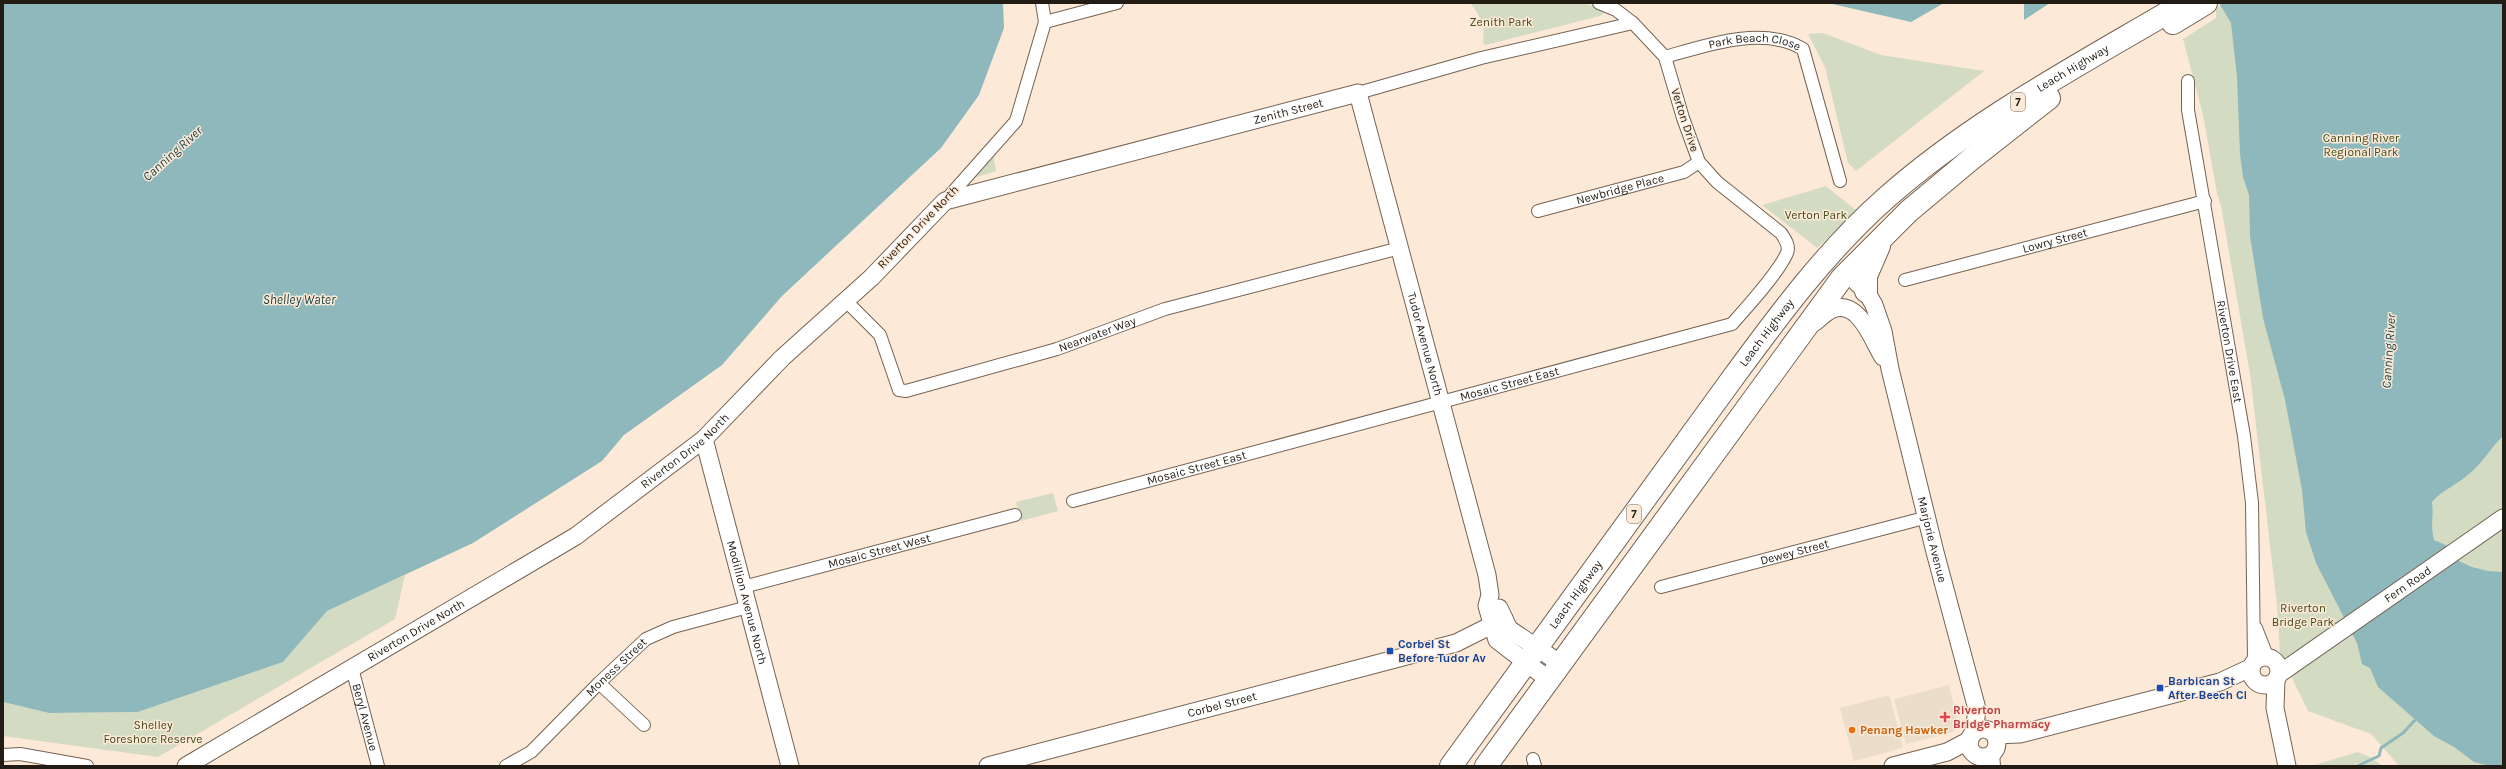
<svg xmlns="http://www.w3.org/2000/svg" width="2506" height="769" viewBox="0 0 2506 769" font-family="Karla,sans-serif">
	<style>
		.commercial { fill: #eaddc9 }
		.green { fill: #d4dbc3 }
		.water { fill: #8fb8bc }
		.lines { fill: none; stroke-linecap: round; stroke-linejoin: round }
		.stream { stroke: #8fb8bc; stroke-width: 3 }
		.street-casing { stroke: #746353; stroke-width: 14 }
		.secondary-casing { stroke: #746353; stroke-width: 19 }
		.highway-casing { stroke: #746353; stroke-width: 24 }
		.street { stroke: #fff; stroke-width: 12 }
		.secondary { stroke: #fff; stroke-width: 17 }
		.highway { stroke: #fff; stroke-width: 22 }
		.transit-dot { fill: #1a4fb4; stroke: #fde9d7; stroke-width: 1.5 }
		.health-dot { fill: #e0444e; stroke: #fde9d7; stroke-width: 1.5 }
		.food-dot { fill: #e8710a; stroke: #fde9d7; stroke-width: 1.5 }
		.labels { text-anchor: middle; stroke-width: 3; stroke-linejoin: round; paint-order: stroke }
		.shield { fill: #fde9d7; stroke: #645a4f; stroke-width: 1 }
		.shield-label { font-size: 11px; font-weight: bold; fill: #231c15 }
		.park-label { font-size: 12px; fill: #404c1a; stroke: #fde9d7 }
		.street-label { font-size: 12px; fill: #231c15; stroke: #fde9d7 }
		.transit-label { font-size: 12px; font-weight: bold; fill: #164399; stroke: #fde9d7; text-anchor: start }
		.health-label { font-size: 12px; font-weight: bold; fill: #be3a42; stroke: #fde9d7; text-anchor: start }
		.food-label { font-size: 12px; font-weight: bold; fill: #c56008; stroke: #fde9d7; text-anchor: start }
		.water-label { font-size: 13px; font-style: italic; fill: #163e42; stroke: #fde9d7 }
	</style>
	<rect width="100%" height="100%" fill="#fde9d7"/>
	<!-- commercial -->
	<g class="commercial">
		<polygon points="1949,685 1958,722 1953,732 1906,744 1894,699"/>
		<polygon points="1886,696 1890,697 1903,748 1854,761 1840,708"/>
	</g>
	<!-- green -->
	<g class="green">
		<path d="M1470 3H1584L1601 9 1604 13 1600 16 1486 45 1483 43C1485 26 1481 16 1470 3Z"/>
		<polygon points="2224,3 2503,3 2503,766 2399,766 2371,734 2308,711 2280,653 2277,605 2250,374 2221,206 2217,193 2203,115 2183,39 2216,18 2216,8"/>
		<polygon points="1823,33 1881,55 1984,71 1856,171 1848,163 1825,67 1808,34"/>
		<polygon points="997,142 994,159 996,171 955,184"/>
		<polygon points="1826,186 1857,211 1817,248 1762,205"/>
		<polygon points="1053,493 1058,511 1021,521 1016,502"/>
		<polygon points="405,575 395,619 158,757 3,736 3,702 49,713 138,712 283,662 327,611"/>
		<polygon points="2358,752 2372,758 2351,766 2311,766"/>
		<polygon points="2374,760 2383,766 2361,766"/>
	</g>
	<!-- water -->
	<g class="water">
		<polygon points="3,3 1003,3 1004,28 979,95 941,148 782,296 722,365 624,435 602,461 473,543 327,611 283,662 138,712 49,713 3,702"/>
		<polygon points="1828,3 1944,3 1911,22"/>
		<polygon points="2024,3 2050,3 2024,20"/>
		<path d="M2219 3H2503V436C2490 448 2483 463 2469 474 2457 485 2442 490 2432 502 2434 517 2430 524 2434 540L2448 546 2459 561 2472 567 2488 571 2503 572V766H2490L2474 762 2454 747 2434 736 2378 687 2370 668 2362 664 2357 643 2316 563 2306 532 2302 490 2285 400 2263 318 2250 236 2249 195 2243 177 2240 154 2237 77 2231 23Z"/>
	</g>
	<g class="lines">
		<!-- stream -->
		<polyline class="stream" points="2357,766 2379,756 2381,748 2403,733 2416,719"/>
		<!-- street casing -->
		<g class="street-casing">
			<g id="street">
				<polyline points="1045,22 1117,3"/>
				<path id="s1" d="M1665 57C1707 45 1763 25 1803 49L1840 181"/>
				<path id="s2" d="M2188 81V110L2244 436 2252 503 2254 660"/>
				<polyline points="1358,93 1481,58 1633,23"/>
				<polyline points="945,201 1016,121 1045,22 1042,3"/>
				<path id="s3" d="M1538 211 1684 172 1699 162"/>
				<path id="s4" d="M1905 280 2205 201"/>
				<path id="s5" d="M846 301 880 335 899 390 906 391 1057 349 1165 309 1400 248"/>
				<path id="s6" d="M1073 501 1732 324C1747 307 1779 272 1787 253 1790 246 1785 239 1781 233L1717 182 1699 162 1683 118 1665 57 1633 23 1616 10 1599 3"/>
				<path id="s7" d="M743 587 1015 515"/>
				<path id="s8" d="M1661 587 1928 517"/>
				<polyline points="2256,628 2267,656"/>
				<path id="s9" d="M352 668 378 766"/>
				<polyline points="599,683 644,725"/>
				<polyline points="1993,754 1994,766"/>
				<polyline points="3,755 20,754 87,766"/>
				<polyline points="1982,758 1987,766"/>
				<polyline points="1533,759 1535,766"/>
				<path id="s10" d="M506 766 531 752 599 683 646 639 673 627 748 607"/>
			</g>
		</g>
		<!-- secondary casing -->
		<g class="secondary-casing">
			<g id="secondary">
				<path id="s11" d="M1857 283 1866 291 1874 305 1883 331 1890 369 1935 552 1977 709 1974 733"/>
				<path d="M1815 322C1820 318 1827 311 1833 309 1859 299 1873 341 1883 357"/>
				<path id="s12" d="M704 439 790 766"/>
				<polyline points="1499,608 1509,629 1561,664"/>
				<circle cx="2265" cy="671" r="14"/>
				<path id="s13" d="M2279 674 2503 518"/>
				<polyline points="2276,680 2275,708 2287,766"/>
				<circle cx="1983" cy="743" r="14"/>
				<polyline points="1995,735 2020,734 2220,682 2250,668"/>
				<path id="s14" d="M186 766 576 536 704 439 782 358 872 277 945 201 1358 93 1487 575 1490 595 1487 606 1497 640 1549 680"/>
				<path id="s15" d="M988 766 1456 643 1504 619"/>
				<polyline points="1893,766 1947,752 1970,740"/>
			</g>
		</g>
		<!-- highway casing -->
		<g class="highway-casing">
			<g id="highway">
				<polyline points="2173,23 2206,3"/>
				<polyline points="1866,291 1866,276 1879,246"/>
				<path id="s16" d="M1451 766 1732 379C1779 315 1826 251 1886 198 1975 119 2083 63 2184 3"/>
				<polyline points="1486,766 1842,278 1909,211 1970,160 2049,98"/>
			</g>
		</g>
		<!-- street -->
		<use href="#street" class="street"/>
		<!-- secondary -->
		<use href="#secondary" class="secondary"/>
		<!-- highway -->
		<use href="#highway" class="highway"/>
	</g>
	<!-- markers -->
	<g class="transit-dot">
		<rect x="1386" y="647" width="8" height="8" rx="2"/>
		<rect x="2156" y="684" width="8" height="8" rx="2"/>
	</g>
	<path class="health-dot" d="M1943 711h4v4h4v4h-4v4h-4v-4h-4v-4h4z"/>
	<circle class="food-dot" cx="1852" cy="730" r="4"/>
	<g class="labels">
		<!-- shield labels -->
		<g class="shield">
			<rect x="2011" y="93" width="14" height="18" rx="3"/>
			<rect x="1627" y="505" width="14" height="18" rx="3"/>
		</g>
		<g class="shield-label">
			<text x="2018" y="106">7</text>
			<text x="1634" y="518">7</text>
		</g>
		<!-- park labels -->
		<g class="park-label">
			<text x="1501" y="26">Zenith Park</text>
			<text x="2361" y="142">Canning River<tspan x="2361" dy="14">Regional Park</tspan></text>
			<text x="1816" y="219">Verton Park</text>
			<text x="2303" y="612">Riverton<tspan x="2303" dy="14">Bridge Park</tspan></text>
			<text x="153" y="729">Shelley<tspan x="153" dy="14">Foreshore Reserve</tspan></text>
		</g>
		<!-- street labels -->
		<g class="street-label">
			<text dy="4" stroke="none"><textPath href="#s1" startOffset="92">Park Beach Close</textPath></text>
			<text dy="4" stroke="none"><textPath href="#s16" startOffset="944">Leach Highway</textPath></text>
			<text dy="4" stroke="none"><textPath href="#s14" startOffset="1307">Zenith Street</textPath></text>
			<text transform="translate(1685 120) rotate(72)" y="4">Verton Drive</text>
			<text dy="4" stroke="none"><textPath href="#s3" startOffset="85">Newbridge Place</textPath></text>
			<text transform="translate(918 227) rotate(-46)" y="4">Riverton Drive North</text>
			<text dy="4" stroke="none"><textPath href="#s4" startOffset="155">Lowry Street</textPath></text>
			<text dy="4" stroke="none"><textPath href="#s16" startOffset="536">Leach Highway</textPath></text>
			<text dy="4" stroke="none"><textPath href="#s5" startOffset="313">Nearwater Way</textPath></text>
			<text dy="4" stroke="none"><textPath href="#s14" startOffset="1639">Tudor Avenue North</textPath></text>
			<text dy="4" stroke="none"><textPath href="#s2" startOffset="274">Riverton Drive East</textPath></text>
			<text dy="4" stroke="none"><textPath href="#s6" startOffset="452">Mosaic Street East</textPath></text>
			<text dy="4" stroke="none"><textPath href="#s14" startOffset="591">Riverton Drive North</textPath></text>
			<text dy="4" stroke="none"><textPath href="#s6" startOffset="128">Mosaic Street East</textPath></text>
			<text dy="4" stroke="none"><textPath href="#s11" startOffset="270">Marjorie Avenue</textPath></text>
			<text dy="4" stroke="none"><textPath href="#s8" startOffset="138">Dewey Street</textPath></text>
			<text dy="4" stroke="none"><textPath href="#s7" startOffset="141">Mosaic Street West</textPath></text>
			<text dy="4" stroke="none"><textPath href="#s13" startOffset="157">Fern Road</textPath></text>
			<text dy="4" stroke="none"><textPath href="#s16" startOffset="212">Leach Highway</textPath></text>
			<text dy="4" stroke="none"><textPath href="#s12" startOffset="169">Modillion Avenue North</textPath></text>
			<text dy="4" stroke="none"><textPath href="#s14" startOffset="267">Riverton Drive North</textPath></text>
			<text dy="4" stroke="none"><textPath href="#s10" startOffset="149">Moness Street</textPath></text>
			<text dy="4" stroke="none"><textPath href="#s15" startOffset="242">Corbel Street</textPath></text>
			<text dy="4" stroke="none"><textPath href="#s9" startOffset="51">Beryl Avenue</textPath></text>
		</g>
		<!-- transit labels -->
		<g class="transit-label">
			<text x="1398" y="648">Corbel St<tspan x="1398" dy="14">Before Tudor Av</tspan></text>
			<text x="2168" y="685">Barbican St<tspan x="2168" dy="14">After Beech Cl</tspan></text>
		</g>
		<!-- health labels -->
		<g class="health-label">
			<text x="1953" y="714">Riverton<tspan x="1953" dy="14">Bridge Pharmacy</tspan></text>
		</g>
		<!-- food labels -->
		<g class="food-label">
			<text x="1860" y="734">Penang Hawker</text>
		</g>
		<!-- water labels -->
		<g class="water-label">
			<text transform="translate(172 153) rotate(-42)" y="5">Canning River</text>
			<text x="299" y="304">Shelley Water</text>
			<text transform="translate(2388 351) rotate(-86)" y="5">Canning River</text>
		</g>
	</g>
	<!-- border -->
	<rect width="2506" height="769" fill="none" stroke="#231c15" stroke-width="8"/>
</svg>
